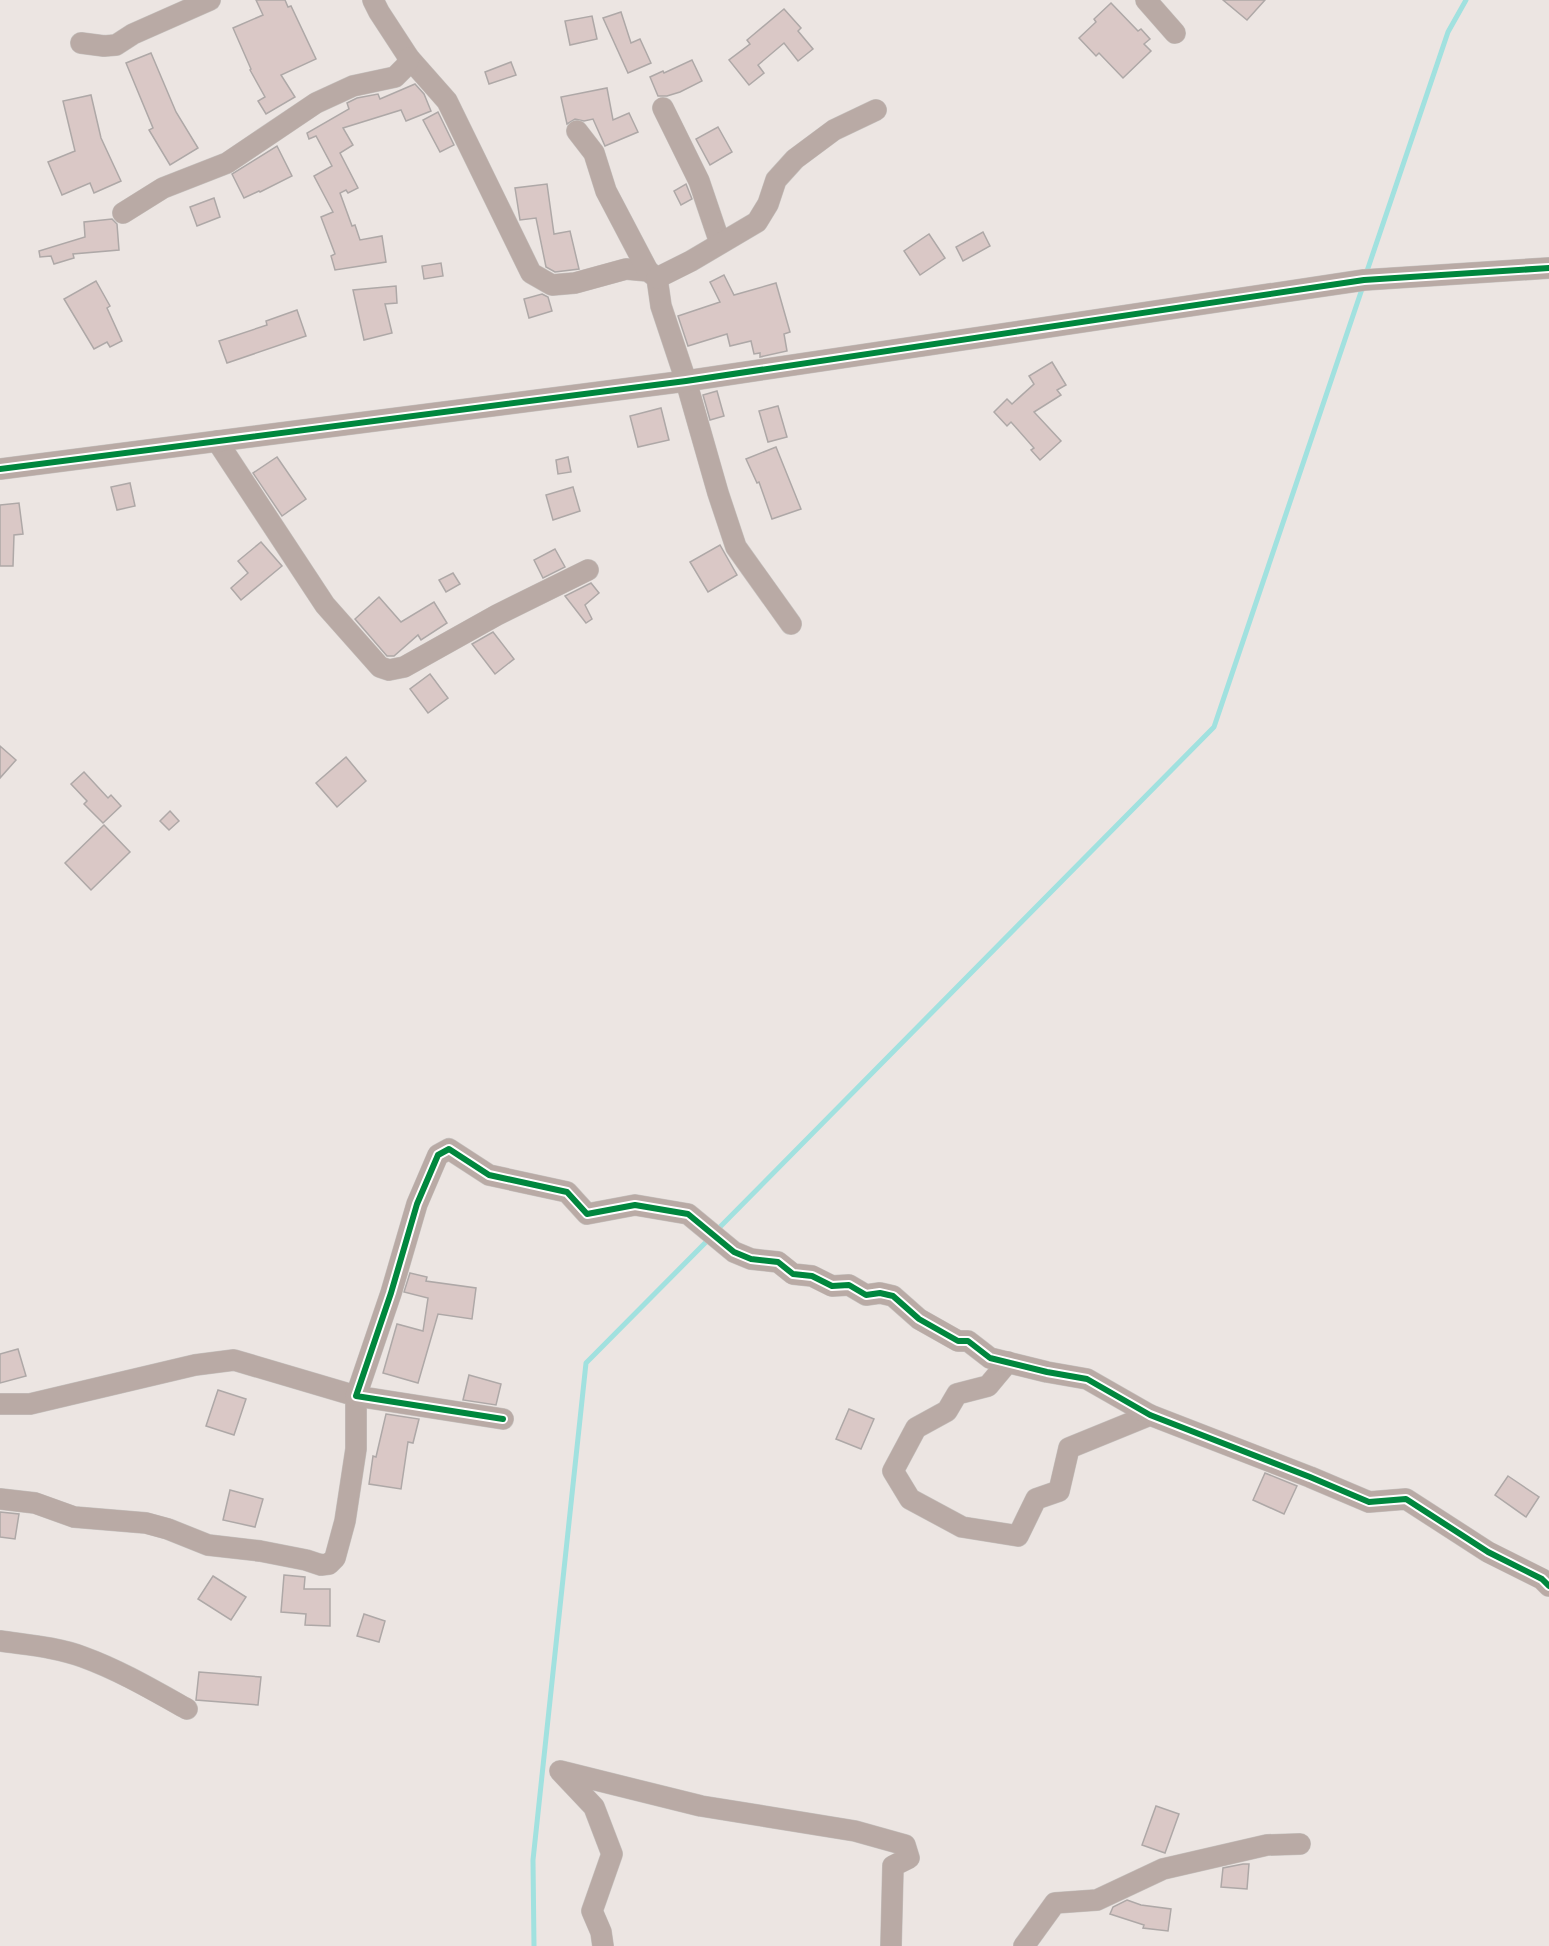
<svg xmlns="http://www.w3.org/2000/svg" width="1549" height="1946" viewBox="0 0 1549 1946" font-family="'Noto Sans',sans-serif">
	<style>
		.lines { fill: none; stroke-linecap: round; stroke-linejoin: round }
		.stream { stroke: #a1e1df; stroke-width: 5 }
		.building { fill: #dac8c6; stroke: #aea8a7; stroke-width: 1.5 }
		.minor-casing { stroke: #c7c3c0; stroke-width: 22 }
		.minor { stroke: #b9aaa5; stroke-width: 21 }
		.cycleway-casing { stroke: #fff; stroke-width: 10 }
		.cycleway { stroke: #00873e; stroke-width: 6 }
	</style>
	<rect width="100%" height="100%" fill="#ece5e2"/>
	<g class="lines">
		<!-- stream -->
		<g class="stream">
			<polyline points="1366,274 1448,32 1466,0"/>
			<polyline points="717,1230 1214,727 1363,286"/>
			<polyline points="534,1946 533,1860 586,1363 711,1237"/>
		</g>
	</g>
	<!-- building -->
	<g class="building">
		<polygon points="256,0 285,0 288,7 291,6 316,59 281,75 295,97 266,114 258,101 265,97 250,70 251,69 233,28 263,15"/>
		<polygon points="1223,0 1265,0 1247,20"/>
		<polygon points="1111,3 1138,31 1141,29 1150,39 1144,44 1151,51 1123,78 1099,53 1096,56 1079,38 1096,22 1094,19"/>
		<polygon points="784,9 801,28 798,31 813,49 798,61 784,43 758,65 764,73 749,85 729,60 750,44 747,40"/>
		<polygon points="621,12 631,43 640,39 651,63 628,73 603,18"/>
		<polygon points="592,16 597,39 570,45 565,21"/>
		<polygon points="151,53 176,112 198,148 170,165 149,130 153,128 126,63"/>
		<polygon points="692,60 702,81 680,92 667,96 658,96 650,77 663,71 664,73"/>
		<polygon points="511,62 516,75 489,84 485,72"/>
		<polygon points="415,84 424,94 431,111 406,121 401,110 343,128 353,145 340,153 358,188 348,193 346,190 340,193 352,226 355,225 360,240 382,236 386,262 335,270 331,256 335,254 321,217 333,212 314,176 332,166 316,136 309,139 307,133 349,109 347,103 357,98 378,94 380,99"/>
		<polygon points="607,88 613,120 629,113 638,132 605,146 593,119 584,121 575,119 567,124 561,97"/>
		<polygon points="91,95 101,138 121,181 94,193 90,183 62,195 48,162 75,151 63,101"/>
		<polygon points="438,112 454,145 440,152 423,120"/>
		<polygon points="718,127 732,152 710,165 696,139"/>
		<polygon points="277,146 292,176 260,192 259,191 244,198 232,174"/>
		<polygon points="547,184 554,234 570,231 579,269 555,272 546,267 536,218 520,220 515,188"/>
		<polygon points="686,184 692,199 681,205 674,191"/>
		<polygon points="214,198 220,217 197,226 190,207"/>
		<polygon points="112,219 117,224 119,250 73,254 74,258 54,264 51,256 40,257 39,251 85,237 84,222"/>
		<polygon points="983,232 990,246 963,261 956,247"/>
		<polygon points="929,234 945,258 920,275 904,251"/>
		<polygon points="441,263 443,276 424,279 422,266"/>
		<polygon points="724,275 734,295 776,283 790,332 784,334 787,351 760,357 760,353 754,354 751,341 730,346 727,334 688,346 678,316 720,302 710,282"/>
		<polygon points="96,281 110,306 107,308 122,341 110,347 107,342 94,349 64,299"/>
		<polygon points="396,286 397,303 385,304 392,333 364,340 353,290"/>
		<polygon points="542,294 548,297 552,311 529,318 524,299"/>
		<polygon points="297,310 306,336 227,363 219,341 267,325 266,321"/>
		<polygon points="1052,362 1066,385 1057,390 1061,395 1034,412 1061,441 1040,460 1031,450 1034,448 1011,422 1007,426 994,412 1007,399 1012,404 1034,384 1029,376"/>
		<polygon points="717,391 724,416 710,420 703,395"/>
		<polygon points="778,406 787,437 768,442 759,411"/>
		<polygon points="661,408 669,440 638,447 630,416"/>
		<polygon points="776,447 801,509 772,519 759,482 757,483 746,459"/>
		<polygon points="277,457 306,499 282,516 253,473"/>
		<polygon points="568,457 571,472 558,474 556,460"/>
		<polygon points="130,483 135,506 117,510 111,487"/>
		<polygon points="573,487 580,511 553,520 546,495"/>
		<polygon points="19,503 23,534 14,535 13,566 0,566 0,505"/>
		<polygon points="261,542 282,566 241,600 231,588 248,573 238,561"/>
		<polygon points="720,545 737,575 708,592 690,562"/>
		<polygon points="555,549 565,567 543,578 534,560"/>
		<polygon points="453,573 460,584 446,592 439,580"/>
		<polygon points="591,583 599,593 585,605 592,619 586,623 565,596"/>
		<polygon points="379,597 401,622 434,602 447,623 421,640 418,635 394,656 387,656 355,619"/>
		<polygon points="493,632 514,659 495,674 472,644"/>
		<polygon points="430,674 448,698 428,713 410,689"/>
		<polygon points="0,746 16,760 0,778"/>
		<polygon points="346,757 366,781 337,807 316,783"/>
		<polygon points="84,772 108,798 111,795 121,806 103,823 84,804 87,801 71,784"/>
		<polygon points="170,811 179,821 169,830 160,821"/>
		<polygon points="104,825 130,852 91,890 65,863"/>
		<polygon points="410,1273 427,1277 426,1281 476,1288 472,1319 438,1314 418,1383 383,1373 397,1324 423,1331 428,1298 404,1292"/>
		<polygon points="18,1349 26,1376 0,1383 0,1354"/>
		<polygon points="469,1375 501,1384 496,1405 463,1400"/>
		<polygon points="218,1390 246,1399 234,1435 206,1426"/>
		<polygon points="849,1409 874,1419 861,1449 836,1439"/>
		<polygon points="386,1414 419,1419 413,1443 408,1442 401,1489 369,1484 373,1456 376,1457"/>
		<polygon points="1265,1473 1297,1486 1284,1514 1253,1500"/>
		<polygon points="1508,1476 1539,1497 1526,1517 1495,1495"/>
		<polygon points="230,1490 263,1499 255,1527 223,1520"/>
		<polygon points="0,1512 19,1514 15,1539 0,1537"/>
		<polygon points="284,1575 305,1577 304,1589 330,1589 330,1626 305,1625 306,1614 281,1612"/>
		<polygon points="213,1576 246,1597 231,1620 198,1599"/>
		<polygon points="364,1614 385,1621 379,1642 357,1636"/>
		<polygon points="199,1672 261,1677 258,1705 196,1700"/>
		<polygon points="1156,1806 1179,1814 1165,1853 1142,1845"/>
		<polygon points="1243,1864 1249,1864 1247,1889 1221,1887 1223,1868"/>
		<polygon points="1127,1900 1141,1905 1171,1909 1168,1931 1143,1928 1144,1925 1110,1914 1113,1907"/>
	</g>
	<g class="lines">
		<!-- minor casing -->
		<g class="minor-casing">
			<g id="minor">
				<polyline points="373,0 379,12 409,58 447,101 531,273 552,285 575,283 626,269 648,271 657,278 661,306 686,381 718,493 736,547 791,624"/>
				<polyline points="1146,0 1175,33"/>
				<polyline points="81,43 104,46 116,45 133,34 210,0"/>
				<polyline points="663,108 699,181 720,243"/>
				<polyline points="577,131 594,153 606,191 648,271"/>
				<polyline points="123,213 163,188 227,163 316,103 353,86 395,77 406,66 409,58"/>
				<polyline points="657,278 691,261 757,222 768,204 776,180 795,159 834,130 876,110"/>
				<polyline points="217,441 325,605 380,667 389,670 404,667 497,615 588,570"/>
				<polyline points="0,469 686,381 1364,280 1549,268"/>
				<polyline points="1008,1362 988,1386 957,1394 947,1411 916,1428 893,1471 910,1499 962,1527 1018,1536 1036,1499 1059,1491 1069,1448 1150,1415"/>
				<polyline points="0,1404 30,1404 195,1365 234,1360 356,1396 356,1449 345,1521 335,1558 329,1564 321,1565 306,1560 260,1551 208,1545 168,1529 146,1523 74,1517 35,1503 0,1499"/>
				<polyline points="503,1419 356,1396 391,1293 417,1204 438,1155 449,1149 489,1175 567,1192 587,1214 635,1205 688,1214 734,1252 751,1259 778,1262 793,1274 812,1276 832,1286 849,1285 866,1295 880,1293 893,1296 919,1319 958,1341 968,1341 990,1358 1047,1372 1087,1379 1150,1415 1310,1477 1369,1502 1406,1499 1488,1552 1542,1579 1549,1586"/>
				<path d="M0 1641C27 1645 57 1647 83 1657 119 1670 153 1690 187 1709"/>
				<polyline points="603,1946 601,1932 592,1911 612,1854 594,1807 560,1771 701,1806 855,1831 905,1845 909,1858 893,1866 891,1946"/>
				<polyline points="1024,1946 1055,1903 1097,1900 1163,1869 1267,1845 1300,1844"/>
			</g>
		</g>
		<!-- minor -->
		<use href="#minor" class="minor"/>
		<!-- cycleway casing -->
		<g class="cycleway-casing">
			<g id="cycleway">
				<polyline points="0,469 686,381 1364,280 1549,268"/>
				<polyline points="503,1419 356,1396 391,1293 417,1204 438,1155 449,1149 489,1175 567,1192 587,1214 635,1205 688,1214 734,1252 751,1259 778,1262 793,1274 812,1276 832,1286 849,1285 866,1295 880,1293 893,1296 919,1319 958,1341 968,1341 990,1358 1047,1372 1087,1379 1150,1415 1310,1477 1369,1502 1406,1499 1488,1552 1542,1579 1549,1586"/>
			</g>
		</g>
		<!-- cycleway -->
		<use href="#cycleway" class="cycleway"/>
	</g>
</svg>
